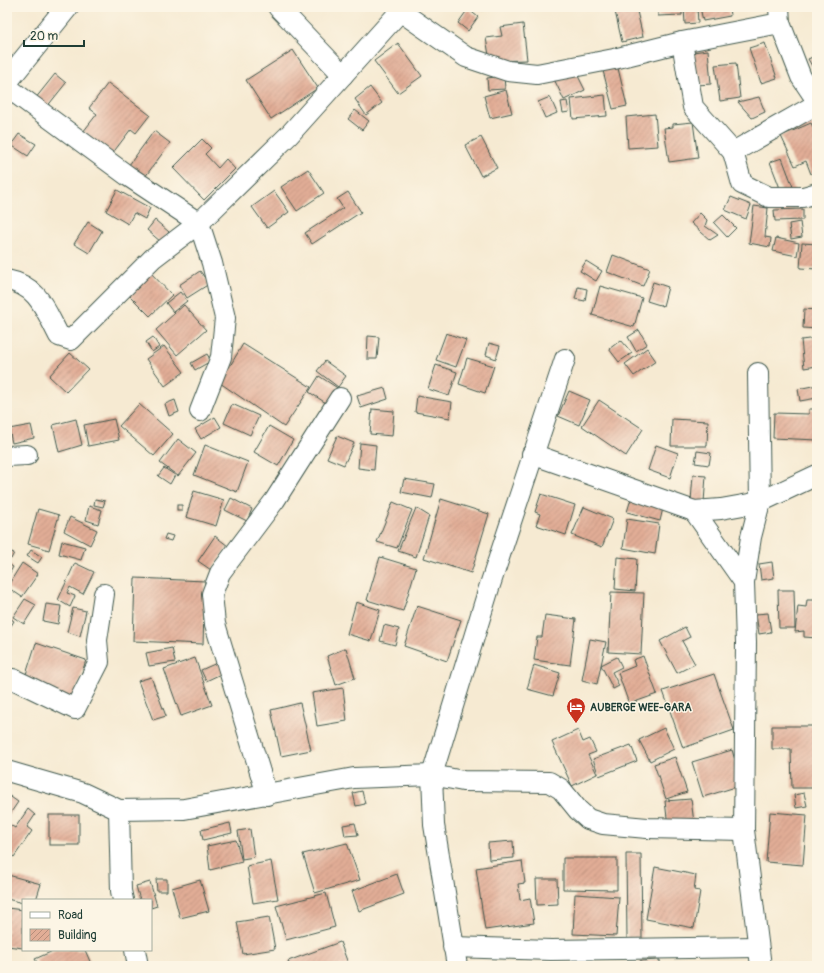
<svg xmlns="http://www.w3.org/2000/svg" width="824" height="973" viewBox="0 0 824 973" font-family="Pangolin,sans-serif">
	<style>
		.building { fill: url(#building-hatch) }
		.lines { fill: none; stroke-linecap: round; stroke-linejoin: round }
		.street-casing { stroke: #3f574c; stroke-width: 22 }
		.secondary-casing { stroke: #3f574c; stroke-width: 24 }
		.street { stroke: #fff; stroke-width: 20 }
		.secondary { stroke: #fff; stroke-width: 22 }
		.labels { text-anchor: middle; stroke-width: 3; stroke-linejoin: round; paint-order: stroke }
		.poi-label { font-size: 11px; font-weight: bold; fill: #1f3d34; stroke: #fcf5e5; text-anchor: start }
	</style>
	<defs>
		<pattern id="building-hatch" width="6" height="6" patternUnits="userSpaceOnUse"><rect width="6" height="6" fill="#e2ad96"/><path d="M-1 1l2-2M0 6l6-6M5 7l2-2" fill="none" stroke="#b78e7b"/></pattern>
	</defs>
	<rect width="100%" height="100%" fill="#fcf5e5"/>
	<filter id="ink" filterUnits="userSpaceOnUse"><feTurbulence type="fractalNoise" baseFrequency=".025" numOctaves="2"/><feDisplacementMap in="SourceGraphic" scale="8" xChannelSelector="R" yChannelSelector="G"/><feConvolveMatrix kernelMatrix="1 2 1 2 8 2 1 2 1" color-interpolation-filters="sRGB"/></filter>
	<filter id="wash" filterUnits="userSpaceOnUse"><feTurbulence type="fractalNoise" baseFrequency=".012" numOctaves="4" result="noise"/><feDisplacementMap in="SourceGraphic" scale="16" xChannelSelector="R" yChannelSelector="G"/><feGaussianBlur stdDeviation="0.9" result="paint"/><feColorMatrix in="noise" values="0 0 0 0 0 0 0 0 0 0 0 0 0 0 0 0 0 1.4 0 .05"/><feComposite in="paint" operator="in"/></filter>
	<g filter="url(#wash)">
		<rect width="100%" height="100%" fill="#f6ead2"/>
		<g id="blocks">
			<!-- building -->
			<g class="building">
				<polygon points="479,7 487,7 482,11"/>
				<polygon points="614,7 636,7 643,37 622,42"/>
				<polygon points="658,7 682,7 682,15 658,16"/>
				<polygon points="684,7 697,7 698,23 685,24"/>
				<polygon points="700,7 729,7 730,16 703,21"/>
				<polygon points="468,9 478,17 468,31 458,23"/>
				<polygon points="523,24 527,60 490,61 486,38 502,36 500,27"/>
				<polygon points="398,43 422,76 398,93 374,61"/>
				<polygon points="765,43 777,78 761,83 749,48"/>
				<polygon points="293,50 318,88 271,119 246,80"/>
				<polygon points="708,50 711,84 697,85 693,52"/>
				<polygon points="817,55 817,75 808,59"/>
				<polygon points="736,63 740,98 720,101 715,65"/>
				<polygon points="617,64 627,106 613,109 602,67"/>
				<polygon points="575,70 585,90 564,100 554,79"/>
				<polygon points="55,74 66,83 46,108 35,99"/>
				<polygon points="504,76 505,89 488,90 487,78"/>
				<polygon points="108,83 150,115 136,133 131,129 112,154 83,132 97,114 89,108"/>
				<polygon points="370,87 382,103 366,115 355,99"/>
				<polygon points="506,90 512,113 490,118 484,96"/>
				<polygon points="605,95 607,116 573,119 571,99"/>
				<polygon points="550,97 557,113 545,118 538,102"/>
				<polygon points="759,97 765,112 752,118 738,102"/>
				<polygon points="567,101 569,112 563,113 561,102"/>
				<polygon points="355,110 369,121 362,130 348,119"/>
				<polygon points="655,114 658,146 628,148 626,117"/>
				<polygon points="693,122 698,158 669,162 664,128 673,127 673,124"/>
				<polygon points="811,123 817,135 817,172 811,174 806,161 795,166 781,136"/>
				<polygon points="154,131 170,143 142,181 126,169"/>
				<polygon points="19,134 36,144 28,156 11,145"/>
				<polygon points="481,137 497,168 481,176 465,145"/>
				<polygon points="202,139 211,148 205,154 218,168 226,159 235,169 204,200 173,168"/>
				<polygon points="782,158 795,192 783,196 770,162"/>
				<polygon points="308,169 324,193 297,211 281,187"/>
				<polygon points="117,190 150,208 145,219 134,213 128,224 106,211"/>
				<polygon points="274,191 289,212 267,228 252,207"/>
				<polygon points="348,192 361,212 312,244 305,233 343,208 337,199"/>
				<polygon points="731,197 751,205 746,219 725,210"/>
				<polygon points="754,206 768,208 765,237 771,238 770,247 749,243"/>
				<polygon points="803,209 803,220 775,221 774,210"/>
				<polygon points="700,213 707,220 705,226 718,235 710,240 691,223"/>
				<polygon points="723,215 736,228 727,237 714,223"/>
				<polygon points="155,220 169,232 161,242 147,230"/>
				<polygon points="88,222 102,231 89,253 74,244"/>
				<polygon points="800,222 802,237 791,239 789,224"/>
				<polygon points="776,238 799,243 797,256 773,251"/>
				<polygon points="802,243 817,244 817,269 800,268"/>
				<polygon points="613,255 650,269 643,286 607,272"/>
				<polygon points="586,261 602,271 596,281 580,271"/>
				<polygon points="149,271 172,295 150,316 127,293"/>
				<polygon points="200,271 209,284 187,298 179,285"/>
				<polygon points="653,282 668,287 663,306 647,301"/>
				<polygon points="600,286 642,298 634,327 592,315"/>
				<polygon points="578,287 587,289 585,301 575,299"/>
				<polygon points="180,292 187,301 173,312 166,303"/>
				<polygon points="184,305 206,330 177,355 156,330"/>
				<polygon points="804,309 817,310 817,329 803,328"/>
				<polygon points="639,330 647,344 636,351 628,337"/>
				<polygon points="446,333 466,340 456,367 436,360"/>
				<polygon points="368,336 379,337 377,359 367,359"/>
				<polygon points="153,337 159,347 152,352 146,342"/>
				<polygon points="817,338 817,366 804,368 801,340"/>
				<polygon points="621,340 632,353 619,362 609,349"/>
				<polygon points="489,343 500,346 496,359 486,355"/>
				<polygon points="243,344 311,387 284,427 220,383"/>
				<polygon points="164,346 184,372 165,386 146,359"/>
				<polygon points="647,348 656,361 634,376 625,364"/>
				<polygon points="70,353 88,369 66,392 49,376"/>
				<polygon points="207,354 211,361 195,370 191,363"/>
				<polygon points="467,358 494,366 485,393 459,384"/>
				<polygon points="325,361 346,376 338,387 317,371"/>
				<polygon points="436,365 457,372 449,396 428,389"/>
				<polygon points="319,376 339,389 329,405 309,392"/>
				<polygon points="817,385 817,398 800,401 798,389"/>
				<polygon points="385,388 388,399 361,408 357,396"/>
				<polygon points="569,391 590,400 579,425 558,416"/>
				<polygon points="417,396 452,402 450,418 415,412"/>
				<polygon points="175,400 179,412 169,416 165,404"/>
				<polygon points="599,400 643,429 626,456 582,426"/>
				<polygon points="139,404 173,434 154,456 119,426"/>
				<polygon points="232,404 259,416 250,435 224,423"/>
				<polygon points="372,409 394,411 392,436 370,434"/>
				<polygon points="809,409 817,409 817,440 773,438 774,413 809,414"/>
				<polygon points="215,417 221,427 201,439 195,429"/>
				<polygon points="76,419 82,445 59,452 53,425"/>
				<polygon points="114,419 119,440 88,446 84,425"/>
				<polygon points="672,419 708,421 707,446 671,446"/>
				<polygon points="31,425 34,438 12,443 9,429"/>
				<polygon points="269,426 293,440 278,466 254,452"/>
				<polygon points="337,436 354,443 344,465 327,458"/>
				<polygon points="178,439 196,453 178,476 160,463"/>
				<polygon points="360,443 376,445 374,470 358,468"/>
				<polygon points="205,445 248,462 237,492 194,475"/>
				<polygon points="656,445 678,453 670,478 648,470"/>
				<polygon points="697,451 711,453 709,465 695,463"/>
				<polygon points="164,468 175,475 170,484 158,476"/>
				<polygon points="693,475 706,476 704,502 691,501"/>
				<polygon points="404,479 435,484 432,498 401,492"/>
				<polygon points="194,491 224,500 216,526 186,517"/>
				<polygon points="541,494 575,505 566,535 536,525 540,514 535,512"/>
				<polygon points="231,498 252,509 247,521 225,510"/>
				<polygon points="95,499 105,501 103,507 94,505"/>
				<polygon points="441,499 489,514 471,573 424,558"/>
				<polygon points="631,499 663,508 660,521 627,512"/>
				<polygon points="393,502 412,510 397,548 377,542"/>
				<rect x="177" y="505" width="5" height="5"/>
				<polygon points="89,506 102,510 98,524 86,520"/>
				<polygon points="584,507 613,519 602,547 572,535"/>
				<polygon points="416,508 429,516 416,557 398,551"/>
				<polygon points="38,509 59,515 49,550 28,544"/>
				<polygon points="70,517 97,530 90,545 64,531"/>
				<polygon points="627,519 659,524 655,554 623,548"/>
				<polygon points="166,534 173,536 171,541 164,539"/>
				<polygon points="215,536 228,546 211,570 198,561"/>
				<polygon points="62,541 85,547 81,560 59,554"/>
				<polygon points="7,550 14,553 11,559 7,557"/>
				<polygon points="31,550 42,557 38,563 27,556"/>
				<polygon points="380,557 416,568 403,611 367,600"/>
				<polygon points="617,557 637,559 635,591 615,589"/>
				<polygon points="772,562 774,578 761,580 759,564"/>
				<polygon points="7,563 13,567 7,578"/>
				<polygon points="22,563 38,574 22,597 7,587"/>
				<polygon points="75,563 94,572 83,594 70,587 67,593 75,596 70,607 58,600"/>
				<polygon points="135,578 205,581 203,644 133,641"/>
				<polygon points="778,590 794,590 795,628 779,628"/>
				<polygon points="611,592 644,593 641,654 608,652"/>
				<polygon points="25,599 36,605 24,624 13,617"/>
				<polygon points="807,600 817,600 817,638 804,637 804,631 795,632 798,606 806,607"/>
				<polygon points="356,602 380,610 371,641 347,634"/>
				<polygon points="46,604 61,606 58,624 43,621"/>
				<polygon points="417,606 461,620 447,661 404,646"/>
				<polygon points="73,608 86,611 80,636 67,632"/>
				<polygon points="768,613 771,632 759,634 756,614"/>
				<polygon points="545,615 576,619 570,665 534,660 537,637 542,637"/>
				<polygon points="7,616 14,621 7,632"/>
				<polygon points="384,625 399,629 395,645 380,641"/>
				<polygon points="685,627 690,637 682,641 695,664 677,673 660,641"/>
				<polygon points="590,639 606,642 597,684 582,680"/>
				<polygon points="36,643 86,660 72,704 22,687"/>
				<polygon points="172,648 175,662 149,666 146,653"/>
				<polygon points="346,648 355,678 336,685 327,656"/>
				<polygon points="643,656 657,694 629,704 618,673 635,666 633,660"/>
				<polygon points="617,657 622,667 612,672 619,686 613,689 601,665"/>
				<polygon points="195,658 212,705 181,716 164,669"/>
				<polygon points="219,662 223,673 206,681 201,670"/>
				<polygon points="534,665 560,673 553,696 527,689"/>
				<polygon points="714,674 734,730 683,748 663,691"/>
				<polygon points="151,677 166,716 153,720 138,681"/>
				<polygon points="343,688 347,721 317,726 312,693"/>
				<polygon points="300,703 311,750 281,756 271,710"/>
				<polygon points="772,726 816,726 816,788 792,788 791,749 772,749"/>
				<polygon points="664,728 674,749 650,761 639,740"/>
				<polygon points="578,730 583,742 590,739 596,752 588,755 597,774 572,786 552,742"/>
				<polygon points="631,745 637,761 599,776 593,759"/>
				<polygon points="732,750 742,785 703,797 692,762"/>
				<polygon points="675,757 687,792 666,799 654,764"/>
				<polygon points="362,791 365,804 356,806 353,793"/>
				<polygon points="804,793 807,806 796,808 794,795"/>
				<polygon points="8,795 18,802 7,818 7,797"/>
				<polygon points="691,799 694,823 668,826 665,801"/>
				<polygon points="28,809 35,815 27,827 32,831 14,857 7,852 7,823 15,828"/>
				<polygon points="770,812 807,815 803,865 766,862"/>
				<rect x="49" y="815" width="30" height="30"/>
				<polygon points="230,823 232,833 203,840 201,830"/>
				<polygon points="355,823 358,835 345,836 343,825"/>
				<polygon points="250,829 254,857 242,859 238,831"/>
				<polygon points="236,840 242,862 210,870 207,846"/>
				<polygon points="513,841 514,858 489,860 488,843"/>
				<polygon points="347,843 360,880 315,893 303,854"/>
				<polygon points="626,854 641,854 642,939 627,939"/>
				<polygon points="563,858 617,858 617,890 563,889"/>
				<polygon points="271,861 278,899 253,903 247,866"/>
				<polygon points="522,861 525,883 518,884 520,900 530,898 534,923 485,930 476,868"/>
				<polygon points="655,867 696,875 694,890 700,891 694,928 646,919"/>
				<polygon points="397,874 404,894 359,911 352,891"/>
				<polygon points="8,875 41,884 36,900 23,900 23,903 7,899"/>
				<polygon points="156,879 167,879 167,891 157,891"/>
				<polygon points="536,879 557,879 558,904 537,905"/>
				<polygon points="200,880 209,911 180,918 172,888"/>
				<polygon points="150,882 157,906 151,908 151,900 140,900 136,886"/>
				<polygon points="326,893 335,927 286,940 276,906"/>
				<polygon points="575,894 619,897 616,936 573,934"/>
				<polygon points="7,908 23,910 23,948 7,946"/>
				<polygon points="269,917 275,949 243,954 237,922"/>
				<polygon points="340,942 349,966 290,966 288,961"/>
				<polygon points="55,950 85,950 92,966 39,966 35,959"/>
				<polygon points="660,960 660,966 640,966 640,961"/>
			</g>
		</g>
	</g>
	<g filter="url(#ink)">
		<use href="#blocks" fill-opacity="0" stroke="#3f574c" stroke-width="1"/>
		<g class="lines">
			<!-- street casing -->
			<g class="street-casing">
				<g id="street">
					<polyline points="278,7 343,75"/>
					<polyline points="400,11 466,57 508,71 537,74 614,59 682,42 780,23 779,7"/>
					<polyline points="780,23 801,77 817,101"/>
					<polyline points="682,42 693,107 733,152"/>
					<polyline points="7,87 128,176 199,223 212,263 225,318 221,357 200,411"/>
					<polyline points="817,104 733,152 742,184 769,197 803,197 817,193"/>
					<path d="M7 280C39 286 45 310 59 336L71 340 153 258 199 223 289 135 404 7"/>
					<polyline points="758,373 760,502 751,537 744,582 746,643 744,830 761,966"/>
					<polyline points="532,454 694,511 721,509 760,502 817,475"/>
					<polyline points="7,456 27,455"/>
					<polyline points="694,511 744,582"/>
					<polyline points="7,678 13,679 75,709 99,662 97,640 104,594"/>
					<polyline points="7,771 83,793 119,810 121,891 123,900"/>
					<polyline points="267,795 215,624 212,594 220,573 275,500 340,398"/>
					<polyline points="119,810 184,809 354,778 432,775 463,781 549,782 561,789 578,810 588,819 603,824 647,828 744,830"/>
					<polyline points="453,947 551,950 758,947"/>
					<polyline points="135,950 138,966"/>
					<polyline points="457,966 434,825 432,775 489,588 565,359"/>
				</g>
			</g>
			<!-- secondary casing -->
			<g class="secondary-casing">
				<polyline id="secondary" points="7,81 67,7"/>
			</g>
			<!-- street -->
			<use href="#street" class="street"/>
			<!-- secondary -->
			<use href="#secondary" class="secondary"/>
		</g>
	</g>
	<!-- icons -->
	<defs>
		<g id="hotel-pin" transform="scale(1)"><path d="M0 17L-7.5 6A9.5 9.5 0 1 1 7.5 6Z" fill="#c8321e" stroke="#fcf5e5"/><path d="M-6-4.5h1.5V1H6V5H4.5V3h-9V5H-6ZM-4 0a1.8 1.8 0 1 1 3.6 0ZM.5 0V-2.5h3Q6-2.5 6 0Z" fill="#fff"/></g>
	</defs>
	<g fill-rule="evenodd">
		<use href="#hotel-pin" x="576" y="707"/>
	</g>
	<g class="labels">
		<!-- poi labels -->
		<g class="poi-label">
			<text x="590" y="711">AUBERGE WEE-GARA</text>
		</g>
	</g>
	<!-- margin -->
	<rect width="824" height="973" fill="none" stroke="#fcf5e5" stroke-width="24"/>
	<!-- legend -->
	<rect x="22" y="899" width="130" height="52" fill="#fcf5e5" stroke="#a4ab9e"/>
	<rect x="30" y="912" width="20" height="6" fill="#ffffff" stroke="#a4ab9e"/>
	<text x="58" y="919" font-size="12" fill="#1f3d34">Road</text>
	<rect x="30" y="929" width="20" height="12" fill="url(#building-hatch)" stroke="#a4ab9e"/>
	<text x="58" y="939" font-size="12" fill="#1f3d34">Building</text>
	<!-- scale -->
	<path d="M24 40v6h60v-6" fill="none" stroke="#1f3d34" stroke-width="2"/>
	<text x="30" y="40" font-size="12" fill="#1f3d34" stroke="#fcf5e5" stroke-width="3" paint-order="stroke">20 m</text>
</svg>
